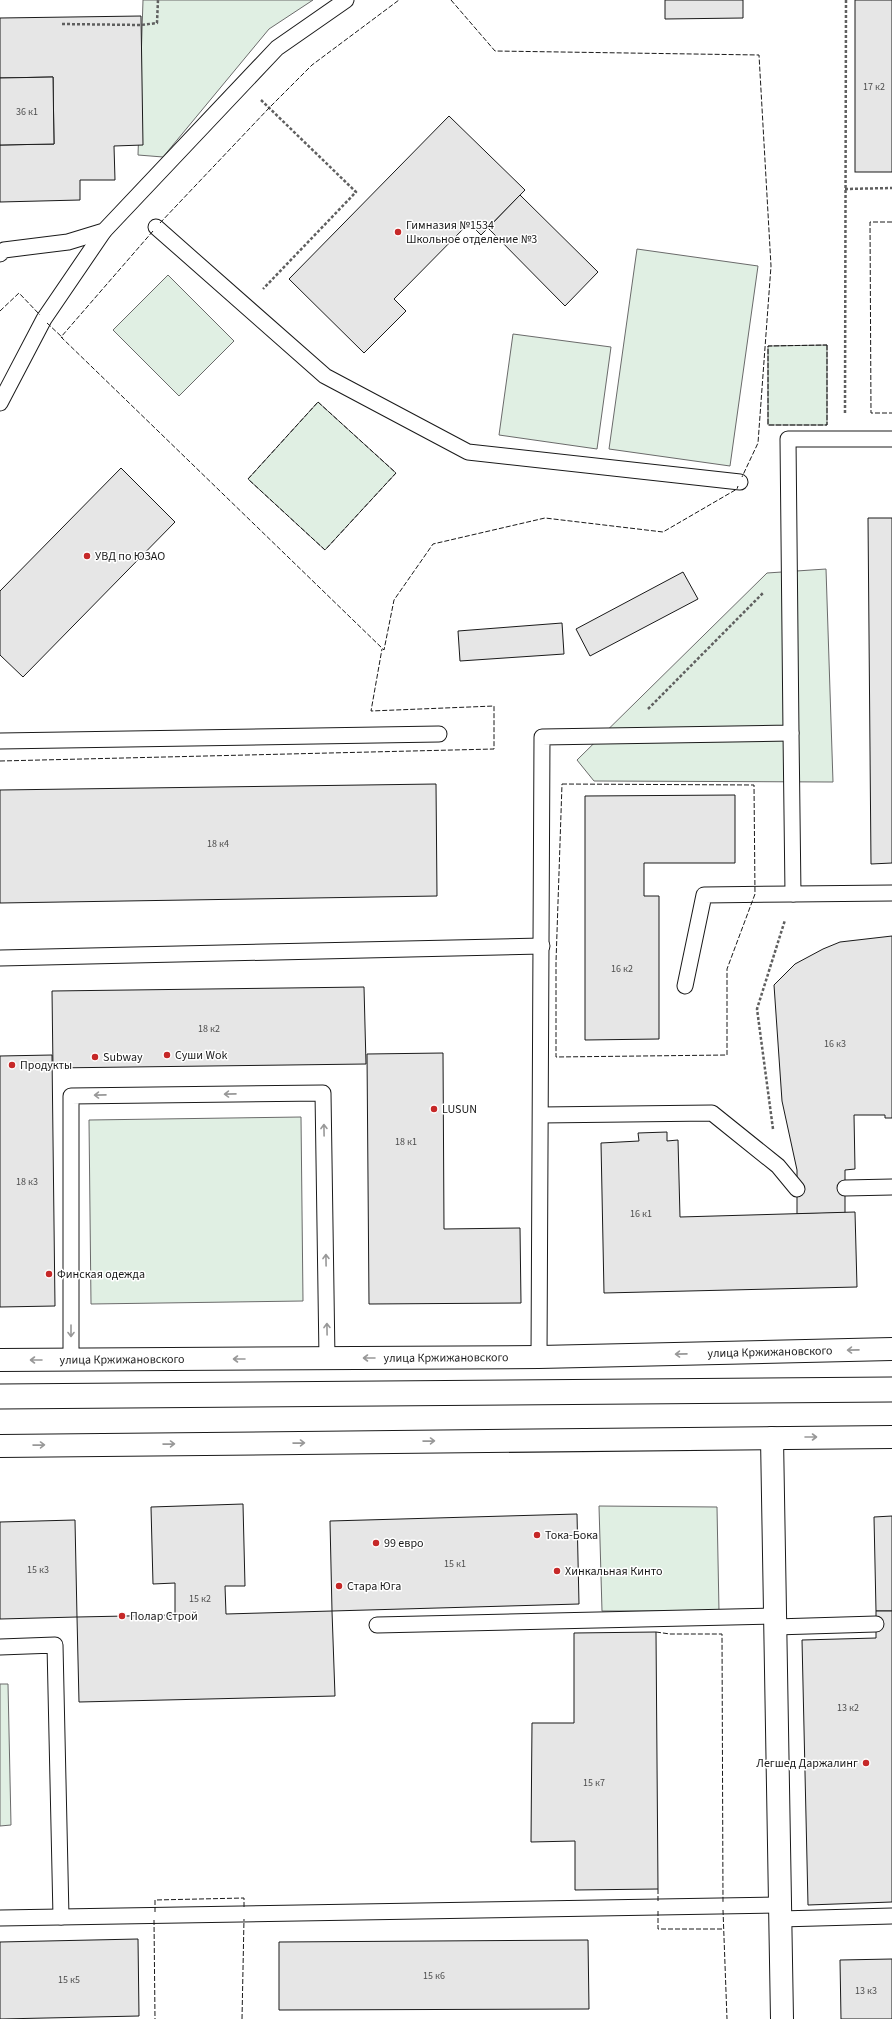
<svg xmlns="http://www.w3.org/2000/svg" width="892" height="2019" viewBox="0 0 892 2019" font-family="'Source Sans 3',sans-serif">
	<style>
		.green { fill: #e0efe3; stroke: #6a6a6a }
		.building { fill: #e6e6e6; stroke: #1a1a1a }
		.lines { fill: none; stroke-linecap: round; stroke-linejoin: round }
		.service-casing { stroke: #1a1a1a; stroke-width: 17 }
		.minor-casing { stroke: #1a1a1a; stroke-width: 24 }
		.tertiary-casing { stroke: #1a1a1a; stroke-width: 24 }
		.path { stroke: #5f5f5f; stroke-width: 2.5; stroke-dasharray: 3 2; stroke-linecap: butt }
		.service { stroke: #fff; stroke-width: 15 }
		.minor { stroke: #fff; stroke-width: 22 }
		.tertiary { stroke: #fff; stroke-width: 22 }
		.tram { stroke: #1a1a1a; stroke-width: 1 }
		.fence { stroke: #1a1a1a; stroke-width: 1; stroke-dasharray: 5 2; stroke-linecap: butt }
		.oneway { stroke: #989898 }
		.poi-dot { fill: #c62828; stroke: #fff; stroke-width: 1.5 }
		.labels { text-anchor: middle; stroke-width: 3; stroke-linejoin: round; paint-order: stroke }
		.number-label { font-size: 10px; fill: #4d4d4d }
		.poi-label { font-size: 12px; fill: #1a1a1a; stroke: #fff; text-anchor: start }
		.street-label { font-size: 12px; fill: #1a1a1a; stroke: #fff }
	</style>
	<rect width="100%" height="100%" fill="#fff"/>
	<!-- green -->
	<g class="green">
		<polygon points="143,0 313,0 269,29 163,157 138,155"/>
		<polygon points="637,249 758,266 730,466 609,449"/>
		<polygon points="168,275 234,341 179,396 113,330"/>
		<polygon points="513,334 611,347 597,449 499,435"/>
		<polygon points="827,345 827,425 768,425 768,346"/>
		<polygon points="318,402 396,473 325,550 248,479"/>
		<polygon points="826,569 833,782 594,781 577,760 767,573"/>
		<polygon points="301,1117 303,1301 91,1304 89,1120"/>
		<polygon points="599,1506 717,1507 719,1611 602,1611"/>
		<polygon points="0,1684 8,1684 11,1825 0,1826"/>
	</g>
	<!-- building -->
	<g class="building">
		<polygon points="665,0 743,0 743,18 665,19"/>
		<rect x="855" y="0" width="37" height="172"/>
		<polygon points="141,16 143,145 114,146 115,180 80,180 80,200 0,202 0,145 54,144 53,77 0,78 0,18"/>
		<polygon points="53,77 54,144 0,145 0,78"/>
		<polygon points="449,116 525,190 481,235 469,223 394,299 406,311 364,353 289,279"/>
		<polygon points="520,195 598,272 565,306 488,228"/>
		<polygon points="121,468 175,522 23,677 0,655 0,591"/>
		<polygon points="868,518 892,518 892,863 871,864"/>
		<polygon points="683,572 698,599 590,656 576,629"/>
		<polygon points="562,623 564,654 460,661 458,631"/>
		<polygon points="436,784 437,896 0,903 0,790"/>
		<polygon points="735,795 735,863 644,863 644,896 659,896 659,1039 585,1040 585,796"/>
		<polygon points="892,936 892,1118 885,1118 885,1115 854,1115 855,1169 845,1170 845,1213 797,1214 797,1170 782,1101 774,985 795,964 823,949 840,942"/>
		<polygon points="364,987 366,1064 53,1068 52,991"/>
		<polygon points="443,1053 444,1229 520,1228 521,1303 369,1304 367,1054"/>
		<polygon points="52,1055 55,1306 0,1307 0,1056"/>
		<polygon points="667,1132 667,1141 678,1140 680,1217 855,1212 857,1287 604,1293 601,1143 639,1141 638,1133"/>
		<polygon points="243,1504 245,1586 225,1586 226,1614 332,1611 335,1696 79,1702 77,1617 175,1615 175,1583 153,1584 151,1507"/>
		<polygon points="577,1514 579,1604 332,1611 330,1521"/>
		<polygon points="892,1516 892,1611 876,1611 874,1517"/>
		<polygon points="75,1520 77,1617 0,1619 0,1522"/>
		<polygon points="876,1611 892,1611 892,1902 808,1905 802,1640 876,1638"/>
		<polygon points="656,1632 658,1889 575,1890 575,1841 531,1842 532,1723 574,1723 574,1633"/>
		<polygon points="138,1939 139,2016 0,2019 0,1942"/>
		<polygon points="588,1940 589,2009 279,2010 279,1942"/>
		<polygon points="892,1959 892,2019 841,2019 840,1960"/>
	</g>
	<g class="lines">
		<!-- service casing -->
		<g class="service-casing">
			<g id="service">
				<polyline points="156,227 325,376 468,452 740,482"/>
				<polyline points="0,254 4,250 68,242 104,231 277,48 346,0"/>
				<polyline points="0,403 44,319 104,231"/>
				<polyline points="791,733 793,894 892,893"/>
				<polyline points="0,741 439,734"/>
				<polyline points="0,958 542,946"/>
				<polyline points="685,986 704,895 793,894"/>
				<polyline points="541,1115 712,1113 778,1166 797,1189"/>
				<polyline points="845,1188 892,1187"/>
				<polyline points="539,1357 542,737 791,733 788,439 892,439"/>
				<polyline points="71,1360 71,1096 323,1093 327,1358"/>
				<polyline points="377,1625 775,1616"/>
				<polyline points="775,1627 876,1624"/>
				<polyline points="0,1647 55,1645 61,1917"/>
				<polyline points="0,1918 780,1905"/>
				<polyline points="780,1919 892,1916"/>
			</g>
		</g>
		<!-- minor casing -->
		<g class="minor-casing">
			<polyline id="minor" points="772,1438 782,2019"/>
		</g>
		<!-- tertiary casing -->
		<g class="tertiary-casing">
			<g id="tertiary">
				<path id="s1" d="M0 1360 539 1357 892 1349"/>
				<polyline points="0,1446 892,1437"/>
			</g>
		</g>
		<!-- path -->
		<g class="path">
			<polyline points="62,24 141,25 157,23 158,0"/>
			<polyline points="261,100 356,192 263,289"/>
			<polyline points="845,189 892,188"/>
			<polyline points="845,413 846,0"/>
			<polyline points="648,709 764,592"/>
			<polyline points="773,1129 757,1009 785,920"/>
		</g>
		<!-- service -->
		<use href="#service" class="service"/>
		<!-- minor -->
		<use href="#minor" class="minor"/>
		<!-- tertiary -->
		<use href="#tertiary" class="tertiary"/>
		<!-- tram -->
		<g class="tram">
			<polyline points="0,1384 892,1377"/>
			<polyline points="0,1409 892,1402"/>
		</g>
		<!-- fence -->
		<g class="fence">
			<polyline points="451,0 495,51 759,55 771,266 758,443 742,477"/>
			<polyline points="892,222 870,222 871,413 892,413"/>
			<polyline points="160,223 269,108 312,65 399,0"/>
			<polyline points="153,231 61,337 384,650 394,600 433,544 545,518 663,532 737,489 738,486"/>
			<polyline points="0,311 19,293 40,315"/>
			<polyline points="47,323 63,338"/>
			<polygon points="827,345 827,425 768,425 768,346"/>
			<polygon points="318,402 396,473 325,550 248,479"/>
			<polyline points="0,761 494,749 494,706 371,711 382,649"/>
			<polygon points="562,784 754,785 755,894 727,969 727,1055 556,1057 556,962"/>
			<polyline points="656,1632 670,1634 722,1634 723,1902"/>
			<polyline points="658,1889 658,1903"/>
			<polyline points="723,1910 727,2019"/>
			<polyline points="658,1911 658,1929 724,1929"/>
			<polyline points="155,1912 155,1900 244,1898 244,1909"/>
			<polyline points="154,1920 155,2019"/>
			<polyline points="242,2019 244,1919"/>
		</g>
	</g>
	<!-- one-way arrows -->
	<defs><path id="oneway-shaft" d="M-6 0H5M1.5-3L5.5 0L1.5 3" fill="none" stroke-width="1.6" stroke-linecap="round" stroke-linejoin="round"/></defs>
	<g class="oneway">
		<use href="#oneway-shaft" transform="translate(230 1094) rotate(179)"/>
		<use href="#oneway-shaft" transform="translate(100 1095) rotate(179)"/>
		<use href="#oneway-shaft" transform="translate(324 1130) rotate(-91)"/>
		<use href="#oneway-shaft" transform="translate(326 1260) rotate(-91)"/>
		<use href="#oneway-shaft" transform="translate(327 1329) rotate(-91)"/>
		<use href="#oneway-shaft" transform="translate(71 1331) rotate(90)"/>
		<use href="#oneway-shaft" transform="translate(853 1350) rotate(179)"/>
		<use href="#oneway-shaft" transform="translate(681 1354) rotate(179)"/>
		<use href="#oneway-shaft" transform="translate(369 1358) rotate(180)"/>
		<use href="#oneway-shaft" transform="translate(239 1359) rotate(180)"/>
		<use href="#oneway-shaft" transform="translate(36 1360) rotate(180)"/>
		<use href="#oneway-shaft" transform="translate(811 1437)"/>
		<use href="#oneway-shaft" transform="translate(429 1441) rotate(-1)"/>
		<use href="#oneway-shaft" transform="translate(299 1443) rotate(-1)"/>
		<use href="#oneway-shaft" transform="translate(169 1444) rotate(-1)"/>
		<use href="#oneway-shaft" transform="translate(39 1445) rotate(-1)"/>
	</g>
	<!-- markers -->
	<g class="poi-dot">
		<circle cx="398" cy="232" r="4"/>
		<circle cx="87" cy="556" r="4"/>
		<circle cx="167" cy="1055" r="4"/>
		<circle cx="95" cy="1057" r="4"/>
		<circle cx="12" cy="1065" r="4"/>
		<circle cx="434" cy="1109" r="4"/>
		<circle cx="49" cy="1274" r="4"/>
		<circle cx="537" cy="1535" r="4"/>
		<circle cx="376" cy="1543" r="4"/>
		<circle cx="557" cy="1571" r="4"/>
		<circle cx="339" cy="1586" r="4"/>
		<circle cx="122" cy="1616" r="4"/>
		<circle cx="866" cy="1763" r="4"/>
	</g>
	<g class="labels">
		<!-- number labels -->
		<g class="number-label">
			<text x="874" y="90">17 к2</text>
			<text x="27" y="115">36 к1</text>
			<text x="218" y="847">18 к4</text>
			<text x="622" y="972">16 к2</text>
			<text x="209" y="1032">18 к2</text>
			<text x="835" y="1047">16 к3</text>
			<text x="406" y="1145">18 к1</text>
			<text x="27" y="1185">18 к3</text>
			<text x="641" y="1217">16 к1</text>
			<text x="455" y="1567">15 к1</text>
			<text x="38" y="1573">15 к3</text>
			<text x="200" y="1602">15 к2</text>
			<text x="848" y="1711">13 к2</text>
			<text x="594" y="1786">15 к7</text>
			<text x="434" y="1979">15 к6</text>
			<text x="69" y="1983">15 к5</text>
			<text x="866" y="1994">13 к3</text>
		</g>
		<!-- poi labels -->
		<g class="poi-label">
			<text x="406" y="229">Гимназия №1534<tspan x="406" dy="14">Школьное отделение №3</tspan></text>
			<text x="95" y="560">УВД по ЮЗАО</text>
			<text x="175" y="1059">Суши Wok</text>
			<text x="103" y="1061">Subway</text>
			<text x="20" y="1069">Продукты</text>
			<text x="442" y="1113">LUSUN</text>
			<text x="57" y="1278">Финская одежда</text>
			<text x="545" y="1539">Тока-Бока</text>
			<text x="384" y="1547">99 евро</text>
			<text x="565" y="1575">Хинкальная Кинто</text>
			<text x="347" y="1590">Стара Юга</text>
			<text x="130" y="1620">Полар Строй</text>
			<text x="858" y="1767" text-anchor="end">Легшед Даржалинг</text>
		</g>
		<!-- street labels -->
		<g class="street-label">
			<text dy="4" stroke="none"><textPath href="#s1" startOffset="770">улица Кржижановского</textPath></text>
			<text dy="4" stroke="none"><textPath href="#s1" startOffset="446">улица Кржижановского</textPath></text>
			<text dy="4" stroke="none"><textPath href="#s1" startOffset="122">улица Кржижановского</textPath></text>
		</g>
	</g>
</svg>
